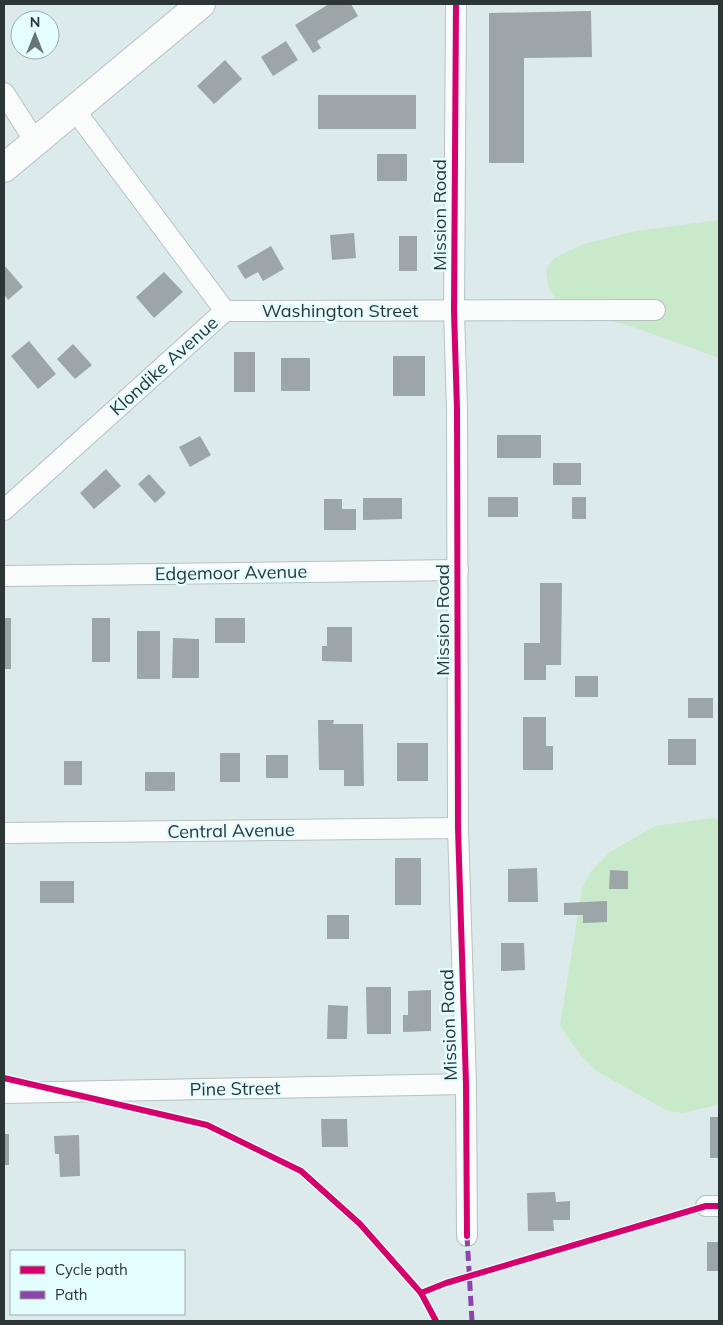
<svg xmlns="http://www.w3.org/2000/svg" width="723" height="1325" viewBox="0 0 723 1325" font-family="Mulish,sans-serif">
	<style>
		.green { fill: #c9e9cb }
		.building { fill: #9ca5a7 }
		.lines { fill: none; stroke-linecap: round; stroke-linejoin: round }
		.street-casing { stroke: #b7c1c2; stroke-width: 22 }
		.secondary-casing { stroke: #b7c1c2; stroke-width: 30 }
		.street { stroke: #fafcfc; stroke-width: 20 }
		.secondary { stroke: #fafcfc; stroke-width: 28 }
		.quiet { stroke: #8e44ad; stroke-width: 5; stroke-dasharray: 10 5; stroke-linecap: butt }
		.cycleway-casing { stroke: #e4fdfe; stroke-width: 9 }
		.cycleway { stroke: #d6006c; stroke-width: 6 }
		.labels { text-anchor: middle; stroke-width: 5; stroke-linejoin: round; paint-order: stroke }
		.street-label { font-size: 18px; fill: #2c3637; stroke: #e4fdfe }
	</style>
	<rect width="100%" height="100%" fill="#ddeaeb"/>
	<!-- green -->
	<g class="green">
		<polygon points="719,220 719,358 636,328 590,315 560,304 549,289 546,270 554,258 584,244 636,231"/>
		<polygon points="712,818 719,820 719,1099 717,1105 683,1113 668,1111 596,1071 581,1056 560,1026 582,888 591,871 610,852 655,826"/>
	</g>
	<!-- building -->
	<g class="building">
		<polygon points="329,4 351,4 358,16 317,41 321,48 313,53 295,25"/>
		<polygon points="591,11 592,57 524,58 524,163 489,163 489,13"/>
		<polygon points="286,41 298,60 273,76 261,57"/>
		<polygon points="225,60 242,79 214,104 197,86"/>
		<rect x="318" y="95" width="98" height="34"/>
		<rect x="377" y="154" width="30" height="27"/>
		<polygon points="354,233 356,258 332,260 330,235"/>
		<rect x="399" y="236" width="18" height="35"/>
		<polygon points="271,246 284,269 263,281 258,272 245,279 237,266"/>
		<polygon points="4,265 23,287 8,300 4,294"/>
		<polygon points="164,272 183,292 154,318 136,297"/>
		<polygon points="29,341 56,374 38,389 11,356"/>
		<polygon points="73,344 92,365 75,379 57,359"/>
		<rect x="234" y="352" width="21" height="40"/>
		<rect x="393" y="356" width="32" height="40"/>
		<rect x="281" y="358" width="29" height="33"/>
		<rect x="497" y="435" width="44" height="23"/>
		<polygon points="200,436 211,455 190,467 179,447"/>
		<rect x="553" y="463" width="28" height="22"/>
		<polygon points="106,469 121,486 94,509 80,493"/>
		<polygon points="149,474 166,493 155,503 138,484"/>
		<rect x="488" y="497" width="30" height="20"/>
		<rect x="572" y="497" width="14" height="22"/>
		<polygon points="363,498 402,498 402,519 363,520"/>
		<polygon points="324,499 342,499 342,509 356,509 356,530 324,530"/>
		<polygon points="540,583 562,583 561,665 546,665 546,680 524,680 524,643 540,643"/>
		<rect x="4" y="618" width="7" height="51"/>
		<rect x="92" y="618" width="18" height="44"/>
		<rect x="215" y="618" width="30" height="25"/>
		<polygon points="327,627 352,627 352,662 322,661 322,646 327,646"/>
		<rect x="137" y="631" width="23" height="48"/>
		<polygon points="173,638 199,639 199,678 172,678"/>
		<rect x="575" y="676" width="23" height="21"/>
		<rect x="688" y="698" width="25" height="20"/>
		<polygon points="523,717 546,717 546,746 553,746 553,770 523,770"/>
		<polygon points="318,720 334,720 333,724 363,724 364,786 344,786 344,770 319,770"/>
		<rect x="668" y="739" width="28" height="26"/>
		<rect x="397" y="743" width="31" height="38"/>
		<rect x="220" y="753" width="20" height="29"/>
		<rect x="266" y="755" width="22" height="23"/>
		<rect x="64" y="761" width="18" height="24"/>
		<rect x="145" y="772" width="30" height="19"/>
		<rect x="395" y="858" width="26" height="47"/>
		<polygon points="537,868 538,902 508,902 508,869"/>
		<polygon points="610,870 628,871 628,889 609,889"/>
		<rect x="40" y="881" width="34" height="22"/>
		<polygon points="607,901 607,922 583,923 583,915 564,915 564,903"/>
		<rect x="327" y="915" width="22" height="24"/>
		<polygon points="501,943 524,943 525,970 501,971"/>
		<polygon points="366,987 391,987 391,1034 367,1034"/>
		<polygon points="431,990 431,1031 403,1032 403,1015 408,1015 408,991"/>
		<polygon points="328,1005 348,1006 347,1039 327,1039"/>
		<rect x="710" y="1117" width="9" height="41"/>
		<polygon points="321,1119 347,1119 348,1147 322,1147"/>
		<rect x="4" y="1134" width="5" height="31"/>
		<polygon points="79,1135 80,1176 60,1177 59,1154 55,1154 54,1136"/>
		<polygon points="555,1192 556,1202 570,1201 570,1220 553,1220 554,1231 528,1231 527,1193"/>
		<rect x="707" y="1242" width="12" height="29"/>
	</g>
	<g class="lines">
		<!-- street casing -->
		<g class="street-casing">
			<g id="street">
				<polyline points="456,4 454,311 457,409 458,828 466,1084 467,1236"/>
				<polyline points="4,93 35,141"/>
				<polyline points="74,109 225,311"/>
				<polyline points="225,311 655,310"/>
				<polyline points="4,510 225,311"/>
				<polyline points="4,576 458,570"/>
				<polyline points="4,833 458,828"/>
				<polyline points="4,1093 466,1084"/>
				<polyline points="706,1206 719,1206"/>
			</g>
		</g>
		<!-- secondary casing -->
		<g class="secondary-casing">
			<polyline id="secondary" points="4,168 201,4"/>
		</g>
		<!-- street -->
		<use href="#street" class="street"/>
		<!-- secondary -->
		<use href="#secondary" class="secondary"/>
		<!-- quiet -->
		<polyline class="quiet" points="467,1236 472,1321"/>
		<!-- cycleway casing -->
		<g class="cycleway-casing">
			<g id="cycleway">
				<polyline points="456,4 454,311 457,409 458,828 466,1084 467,1236"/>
				<polyline points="4,1078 207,1125 301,1171 360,1224 421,1293 436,1321"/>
				<polyline points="421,1293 446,1283 706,1206 719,1206"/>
			</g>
		</g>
		<!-- cycleway -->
		<use href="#cycleway" class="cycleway"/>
	</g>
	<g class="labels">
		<!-- street labels -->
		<g class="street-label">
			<text transform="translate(440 215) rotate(-90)" y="6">Mission Road</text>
			<text x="340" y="317">Washington Street</text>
			<text transform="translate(164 366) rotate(-42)" y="6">Klondike Avenue</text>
			<text transform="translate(231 573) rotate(-1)" y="6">Edgemoor Avenue</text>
			<text transform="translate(443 620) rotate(-90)" y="6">Mission Road</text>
			<text transform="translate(231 831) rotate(-1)" y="6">Central Avenue</text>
			<text transform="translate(449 1025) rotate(-92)" y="6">Mission Road</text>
			<text transform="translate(235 1089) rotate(-1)" y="6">Pine Street</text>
		</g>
	</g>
	<!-- border -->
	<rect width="723" height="1325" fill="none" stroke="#2c3637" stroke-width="10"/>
	<!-- legend -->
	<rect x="10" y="1250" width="175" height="65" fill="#e4fdfe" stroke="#9aadae"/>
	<rect x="20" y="1266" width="25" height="8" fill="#d6006c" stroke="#9aadae"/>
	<text x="55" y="1275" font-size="15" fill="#2c3637">Cycle path</text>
	<rect x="20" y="1291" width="25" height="8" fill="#8e44ad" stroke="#9aadae"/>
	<text x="55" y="1300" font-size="15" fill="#2c3637">Path</text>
	<!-- north arrow -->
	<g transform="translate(35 35)"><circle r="24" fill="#e4fdfe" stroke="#9aadae"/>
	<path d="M0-4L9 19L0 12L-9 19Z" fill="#6a7576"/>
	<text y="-8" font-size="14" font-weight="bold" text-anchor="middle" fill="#2c3637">N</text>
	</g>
</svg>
